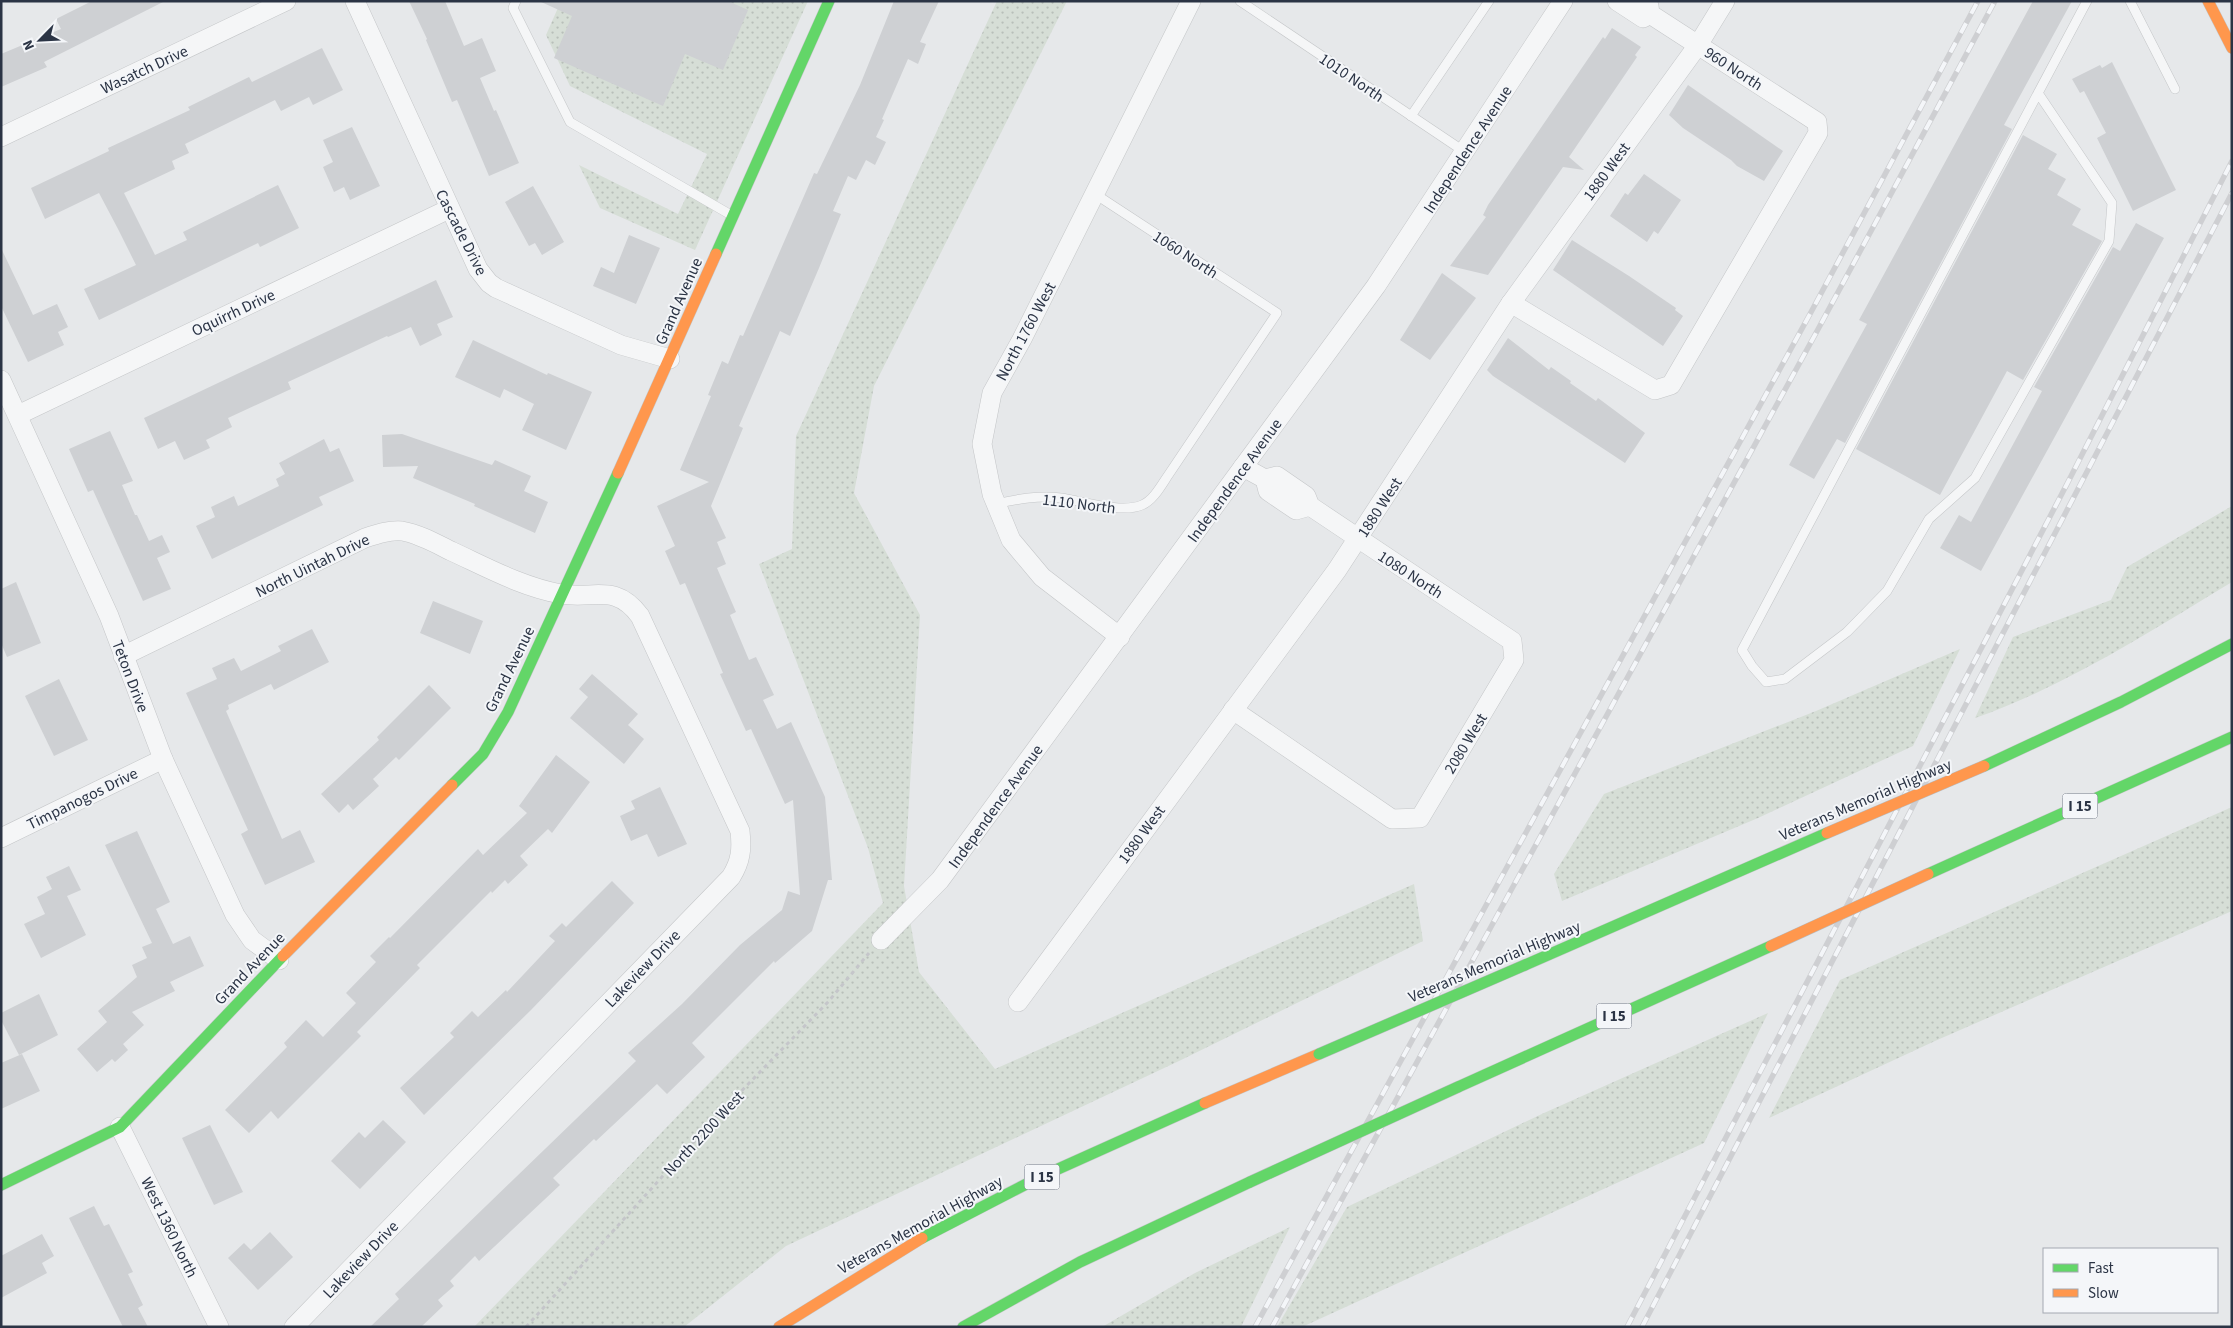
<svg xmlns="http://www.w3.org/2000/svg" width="2233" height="1328" viewBox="0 0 2233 1328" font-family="'Source Sans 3',sans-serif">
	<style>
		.grass { fill: url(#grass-dots) }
		.building { fill: #ced0d3 }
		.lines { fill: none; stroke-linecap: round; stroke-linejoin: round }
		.lane-casing { stroke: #c4c6c8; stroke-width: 10 }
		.street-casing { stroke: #c4c6c8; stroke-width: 20 }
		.fast-casing { stroke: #c4c6c8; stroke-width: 12 }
		.slow-casing { stroke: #c4c6c8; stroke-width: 12 }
		.path { stroke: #c5c6ca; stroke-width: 3; stroke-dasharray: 4 4; stroke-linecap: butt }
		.lane { stroke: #f5f6f7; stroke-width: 9 }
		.street { stroke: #f5f6f7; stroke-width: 19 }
		.fast { stroke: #63d668; stroke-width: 11 }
		.slow { stroke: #ff974d; stroke-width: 11 }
		.rail-casing { stroke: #cecfd2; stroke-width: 5.5 }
		.rail { stroke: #f4f6f9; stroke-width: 4; stroke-dasharray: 11; stroke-linecap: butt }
		.fast-bridge-casing { stroke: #b8bbbf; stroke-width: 12; stroke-linecap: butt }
		.slow-bridge-casing { stroke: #b8bbbf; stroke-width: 12; stroke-linecap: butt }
		.fast-bridge { stroke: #63d668; stroke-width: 11 }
		.slow-bridge { stroke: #ff974d; stroke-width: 11 }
		.labels { text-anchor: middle; stroke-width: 4; stroke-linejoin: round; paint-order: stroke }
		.shield { fill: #f4f6f9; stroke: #676e7b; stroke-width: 1 }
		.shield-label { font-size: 15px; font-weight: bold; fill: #2b3445 }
		.street-label { font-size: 16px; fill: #2b3445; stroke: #f4f6f9 }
	</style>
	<defs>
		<pattern id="grass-dots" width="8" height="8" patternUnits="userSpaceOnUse" patternTransform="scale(1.25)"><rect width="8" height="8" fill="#d6ded6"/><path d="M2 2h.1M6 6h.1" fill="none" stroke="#b8bfb9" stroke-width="1.8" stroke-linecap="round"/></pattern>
	</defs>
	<rect width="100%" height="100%" fill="#e6e8ea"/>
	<!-- grass -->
	<g class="grass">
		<polygon points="561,1 808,1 695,250 600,208 579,165 678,214 707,154 570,86 546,35"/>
		<polygon points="997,1 1067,1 874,386 854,493 920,615 904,886 919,972 995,1069 1414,884 1423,941 1179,1061 786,1246 684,1327 474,1327 883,903 868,848 759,564 792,549 796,436"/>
		<path d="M2232 506V582C2151 631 2064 687 1975 718L2013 637 2111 600 2127 567Z"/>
		<polygon points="1960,649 1913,746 1758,818 1562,901 1554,874 1604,794 1816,711"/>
		<polygon points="2232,807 2232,911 1935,1041 1769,1118 1840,980"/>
		<polygon points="1768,1013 1704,1143 1302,1327 1277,1327 1347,1207 1544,1113"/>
		<polygon points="1290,1227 1241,1327 1102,1327 1195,1273"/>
	</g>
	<!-- building -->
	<g class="building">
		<polygon points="92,1 165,1 44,62 47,67 1,87 1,54 61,29 56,19"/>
		<polygon points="409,1 445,1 464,46 482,38 496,71 480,78 494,111 496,110 519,163 489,176 457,100 452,102 426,40 427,39"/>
		<polygon points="539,1 728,1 748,10 723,70 685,54 663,106 554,58 572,16"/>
		<polygon points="894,1 939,1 920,42 926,44 918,64 908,59 882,119 884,120 876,137 886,142 875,165 866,160 856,180 848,176 833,211 841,214 819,268 790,336 780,331 739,426 743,428 711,506 726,538 717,542 726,564 717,568 736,612 730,615 749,660 756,657 774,695 763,700 777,729 791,722 825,797 832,880 828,880 812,931 775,963 774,961 692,1043 705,1057 667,1094 657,1084 596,1141 594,1139 553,1178 560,1185 479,1261 475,1256 450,1281 454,1286 438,1300 443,1306 421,1327 370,1327 399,1299 395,1294 636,1061 628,1053 682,1004 740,945 782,910 788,891 800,895 793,800 785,804 751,729 746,731 720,674 723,673 685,583 680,585 665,551 675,546 657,506 709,482 680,470 711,396 708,395 722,361 728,364 740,335 743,336 814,173 817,174 860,85"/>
		<polygon points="2033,1 2072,1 2004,125 2012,129 1845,443 1837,439 1814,479 1789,465 1867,324 1859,320"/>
		<polygon points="1612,28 1641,47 1635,55 1637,57 1569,157 1584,170 1563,167 1488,275 1450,266 1486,217 1483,215 1488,205 1603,37 1605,39"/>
		<polygon points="322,48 343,90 313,105 309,97 281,111 275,100 185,144 189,153 172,161 175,169 124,193 155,255 187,240 183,232 278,185 299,228 260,247 258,243 99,320 84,289 136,265 118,229 99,193 45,219 31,188 109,151 108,148 190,110 188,107 249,77 252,82"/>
		<polygon points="2112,62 2176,190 2133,211 2097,138 2106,133 2084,91 2080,93 2072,79 2100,65 2102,68"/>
		<polygon points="1688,85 1783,151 1764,181 1737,166 1731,160 1683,128 1669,115"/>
		<polygon points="352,127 380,186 350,200 344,187 334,192 323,167 333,162 323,140"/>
		<polygon points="2023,135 2057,154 2048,169 2066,179 2057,195 2081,209 2072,225 2102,241 2023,380 2007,371 1940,495 1856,449"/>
		<polygon points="1644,174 1681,200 1658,234 1654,231 1647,242 1610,216 1625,193 1628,195"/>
		<polygon points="533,186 564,242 542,255 535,243 529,246 505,202"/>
		<polygon points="2136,223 2164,238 1981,571 1940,548 1959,515 1971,522 2042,391 2034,387 2113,247 2120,251"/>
		<polygon points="629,235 660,248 636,304 593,286 601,267 614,273"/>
		<polygon points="1572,240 1629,276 1676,308 1675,310 1683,316 1663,346 1553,270"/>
		<polygon points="1,248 33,315 57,304 68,327 58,332 64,345 28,362 1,306"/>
		<polygon points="1442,273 1476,298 1430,360 1400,340"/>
		<polygon points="436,280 453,317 437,324 442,335 420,346 411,327 388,337 387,336 288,382 291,389 228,418 232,427 206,440 210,448 184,460 175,441 158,449 144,418"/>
		<polygon points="1508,338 1549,370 1551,367 1571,381 1570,383 1596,401 1598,398 1645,433 1625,463 1493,376 1487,370"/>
		<polygon points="473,340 547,375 548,373 592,392 566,450 522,430 534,404 504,389 500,398 455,377"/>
		<polygon points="110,431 133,481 122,485 135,515 137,515 149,541 162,535 170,552 157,558 171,589 143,601 93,490 88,492 69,449"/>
		<polygon points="402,434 492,465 495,460 531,476 524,491 548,502 535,533 474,506 475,504 413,478 418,466 383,467 382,435"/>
		<polygon points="324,439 330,452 339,448 354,481 319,497 323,505 212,559 196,526 215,517 211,507 234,496 238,506 279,486 276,479 285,474 279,463"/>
		<polygon points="16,582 41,643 7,657 1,643 1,589"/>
		<polygon points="433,601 483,621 470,654 420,633"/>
		<polygon points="312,629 329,662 274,690 271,684 228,705 229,709 226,711 282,839 300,830 315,862 265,885 241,834 248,830 186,693 217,679 212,668 234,658 241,671 281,651 278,646"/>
		<polygon points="592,674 638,714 628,725 644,739 624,764 570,718 588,697 579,689"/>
		<polygon points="59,679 88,740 54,756 25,696"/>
		<polygon points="429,685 451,708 399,760 396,757 373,779 379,786 353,810 348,804 339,813 321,794 379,740 377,737"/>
		<polygon points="556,755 590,782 552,833 548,829 520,856 528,865 508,884 505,880 492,893 491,891 417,965 420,968 357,1032 361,1036 278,1119 271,1111 249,1133 225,1110 287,1047 284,1043 306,1020 323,1037 356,1003 346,993 376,962 370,956 389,937 390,938 478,849 483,855 527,813 519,806"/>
		<polygon points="660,787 687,844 658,857 647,834 631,841 620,816 635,809 631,801"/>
		<polygon points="137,831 170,902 156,909 173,944 190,936 204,966 170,982 175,991 132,1012 144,1025 123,1044 128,1050 115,1062 112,1059 97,1072 77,1049 107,1022 98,1011 137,977 132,965 147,958 142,947 152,943 105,845"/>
		<polygon points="69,866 81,890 67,896 86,935 41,958 24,924 45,914 37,897 52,889 46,877"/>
		<polygon points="612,881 634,903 531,1010 424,1115 400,1088 454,1037 450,1033 472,1011 478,1017 506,990 507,992 555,941 549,936 562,923 566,927"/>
		<polygon points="39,994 58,1035 19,1055 1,1020 1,1013"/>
		<polygon points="22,1054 40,1091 1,1109 1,1063"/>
		<polygon points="383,1120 406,1142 360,1189 331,1161 359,1132 365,1138"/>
		<polygon points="210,1125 243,1192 214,1205 182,1138"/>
		<polygon points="94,1206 104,1226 109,1224 133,1272 128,1274 143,1305 138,1308 148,1327 123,1327 69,1218"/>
		<polygon points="270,1232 293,1257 258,1290 228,1258 244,1243 251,1250"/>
		<polygon points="42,1234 54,1256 42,1263 47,1273 1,1298 1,1256"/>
	</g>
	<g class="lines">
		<!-- lane casing -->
		<g class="lane-casing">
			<g id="lane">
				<polyline points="516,1 513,8 570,122 731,215"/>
				<polyline points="1240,1 1465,152"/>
				<polyline points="2130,1 2175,89"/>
				<polyline points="2038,93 2112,203 2109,241 1975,478 1929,519 1887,591 1847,632 1785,679 1766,682 1752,666 1742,650 2087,1"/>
				<polyline points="1411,116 1489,1"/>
				<path d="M996 504C1018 499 1039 495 1061 498 1083 501 1121 514 1142 505 1154 500 1162 484 1169 474L1277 313 1095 194"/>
			</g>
		</g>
		<!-- street casing -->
		<g class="street-casing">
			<g id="street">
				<polyline points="355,1 478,269 489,283 496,288 621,345 670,359"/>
				<polyline points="1617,1 1643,18 1650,14"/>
				<polyline points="1,137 286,1"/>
				<polyline points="1511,303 1655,390 1671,385 1818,133 1817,122 1650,14 1649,6 1642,1"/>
				<polyline points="1,380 109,616 163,759 235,915 252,940 279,960"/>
				<polyline points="18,415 449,209"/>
				<polyline points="1265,479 1268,491 1296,510 1310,506"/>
				<polyline points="1120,637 1042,577 1011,540 992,494 982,444 992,393 1022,339 1191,1"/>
				<path d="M123 656 365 538C377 534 389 530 402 531 419 534 435 543 451 551 486 567 522 587 561 594 593 600 615 582 640 616L740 831C742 849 741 861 731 877L294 1327"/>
				<polyline points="1233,710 1392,819 1420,818 1514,660 1512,641 1310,506 1306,496 1277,476 1265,479 1243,467"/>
				<polyline points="1,838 163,759"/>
				<polyline points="881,940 940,880 1376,286 1563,1"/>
				<polyline points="1018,1002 1337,570 1511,303 1698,45 1725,1"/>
				<polyline points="120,1127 219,1327"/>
			</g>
		</g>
		<!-- fast casing -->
		<g class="fast-casing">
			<g id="fast">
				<polyline points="716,254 829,1"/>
				<polyline points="1984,766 2121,702 2232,644"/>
				<polyline points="452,785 483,754 508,712 618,473"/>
				<polyline points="1928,874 2232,737"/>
				<polyline points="1525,965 1827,833"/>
				<polyline points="1458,1087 1771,946"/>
				<polyline points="1,1185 120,1127 283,956"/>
				<polyline points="922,1238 1038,1178 1205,1103"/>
				<polyline points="963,1327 1080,1262 1250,1182"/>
			</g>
		</g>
		<!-- slow casing -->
		<g class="slow-casing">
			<g id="slow">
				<polyline points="2208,1 2232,48"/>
				<polyline points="618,473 716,254"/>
				<polyline points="283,956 452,785"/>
				<polyline points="1205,1103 1319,1054"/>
				<polyline points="779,1327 922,1238"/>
			</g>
		</g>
		<!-- path -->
		<polyline class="path" points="526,1327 720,1113 828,1002 869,953"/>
		<!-- lane -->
		<use href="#lane" class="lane"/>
		<!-- street -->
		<use href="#street" class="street"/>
		<!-- fast -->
		<use href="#fast" class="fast"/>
		<!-- slow -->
		<use href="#slow" class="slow"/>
		<!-- rail casing -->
		<g class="rail-casing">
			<g id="rail">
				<polyline points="1255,1327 1810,314 1978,1"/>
				<polyline points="1272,1327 1816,333 1995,1"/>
				<polyline points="1627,1327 2067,484 2232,161"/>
				<polyline points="1642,1327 2232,193"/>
			</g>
		</g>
		<!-- rail -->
		<use href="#rail" class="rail"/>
		<!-- fast-bridge casing -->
		<g class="fast-bridge-casing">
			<g id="fast-bridge">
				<polyline points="1319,1054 1525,965"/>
				<polyline points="1250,1182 1458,1087"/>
			</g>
		</g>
		<!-- slow-bridge casing -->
		<g class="slow-bridge-casing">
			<g id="slow-bridge">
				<polyline points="1827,833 1984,766"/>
				<polyline points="1771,946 1928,874"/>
			</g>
		</g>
		<!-- fast-bridge -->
		<use href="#fast-bridge" class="fast-bridge"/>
		<!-- slow-bridge -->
		<use href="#slow-bridge" class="slow-bridge"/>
	</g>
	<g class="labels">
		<!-- shield labels -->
		<g class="shield">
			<rect x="2062.5" y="793.5" width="35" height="25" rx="4"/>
			<rect x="1596.5" y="1003.5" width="35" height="25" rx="4"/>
			<rect x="1024.5" y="1164.5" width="35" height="25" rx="4"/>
		</g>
		<g class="shield-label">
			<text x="2080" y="811">I 15</text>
			<text x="1614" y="1021">I 15</text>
			<text x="1042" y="1182">I 15</text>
		</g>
		<!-- street labels -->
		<g class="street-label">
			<text transform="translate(1734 68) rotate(33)" y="6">960 North</text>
			<text transform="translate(144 69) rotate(-25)" y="6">Wasatch Drive</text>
			<text transform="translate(1352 77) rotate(34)" y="6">1010 North</text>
			<text transform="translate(1467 149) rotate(-57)" y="6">Independence Avenue</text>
			<text transform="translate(1606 171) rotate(-54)" y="6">1880 West</text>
			<text transform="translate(462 232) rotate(63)" y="6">Cascade Drive</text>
			<text transform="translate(1186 254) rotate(33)" y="6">1060 North</text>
			<text transform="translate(678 301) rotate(-66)" y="6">Grand Avenue</text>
			<text transform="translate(233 312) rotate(-25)" y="6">Oquirrh Drive</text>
			<text transform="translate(1025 331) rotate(-62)" y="6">North 1760 West</text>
			<text transform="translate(1234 480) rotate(-54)" y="6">Independence Avenue</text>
			<text transform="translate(1079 503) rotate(7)" y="6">1110 North</text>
			<text transform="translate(1379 507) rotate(-57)" y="6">1880 West</text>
			<text transform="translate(312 565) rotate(-26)" y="6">North Uintah Drive</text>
			<text transform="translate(1411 574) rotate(33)" y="6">1080 North</text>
			<text transform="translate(509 669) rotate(-64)" y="6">Grand Avenue</text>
			<text transform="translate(131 676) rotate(69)" y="6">Teton Drive</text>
			<text transform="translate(1465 743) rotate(-59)" y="6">2080 West</text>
			<text transform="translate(82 798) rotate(-26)" y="6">Timpanogos Drive</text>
			<text transform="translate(1865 799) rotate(-23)" y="6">Veterans Memorial Highway</text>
			<text transform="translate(995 806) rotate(-54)" y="6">Independence Avenue</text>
			<text transform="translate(1141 834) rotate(-54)" y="6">1880 West</text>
			<text transform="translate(1494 961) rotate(-23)" y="6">Veterans Memorial Highway</text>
			<text transform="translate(249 968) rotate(-46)" y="6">Grand Avenue</text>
			<text transform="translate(642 968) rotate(-46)" y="6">Lakeview Drive</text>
			<text transform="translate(703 1133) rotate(-47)" y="6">North 2200 West</text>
			<text transform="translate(920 1224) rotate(-29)" y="6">Veterans Memorial Highway</text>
			<text transform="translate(170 1227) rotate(64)" y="6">West 1360 North</text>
			<text transform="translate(360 1259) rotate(-46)" y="6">Lakeview Drive</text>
		</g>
	</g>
	<!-- border -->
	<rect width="2233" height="1328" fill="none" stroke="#2b3445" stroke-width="5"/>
	<!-- legend -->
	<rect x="2043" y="1248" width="175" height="65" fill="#f4f6f9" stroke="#a4a8b1"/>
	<rect x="2053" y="1264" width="25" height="8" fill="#63d668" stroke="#a4a8b1"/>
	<text x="2088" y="1273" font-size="15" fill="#2b3445">Fast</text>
	<rect x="2053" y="1289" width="25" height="8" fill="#ff974d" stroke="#a4a8b1"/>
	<text x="2088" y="1298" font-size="15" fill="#2b3445">Slow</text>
	<!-- north arrow -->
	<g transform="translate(40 40) rotate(246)" stroke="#f4f6f9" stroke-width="4" paint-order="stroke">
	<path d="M0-4L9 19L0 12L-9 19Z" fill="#2b3445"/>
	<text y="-8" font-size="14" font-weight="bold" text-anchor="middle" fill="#2b3445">N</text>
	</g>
</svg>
